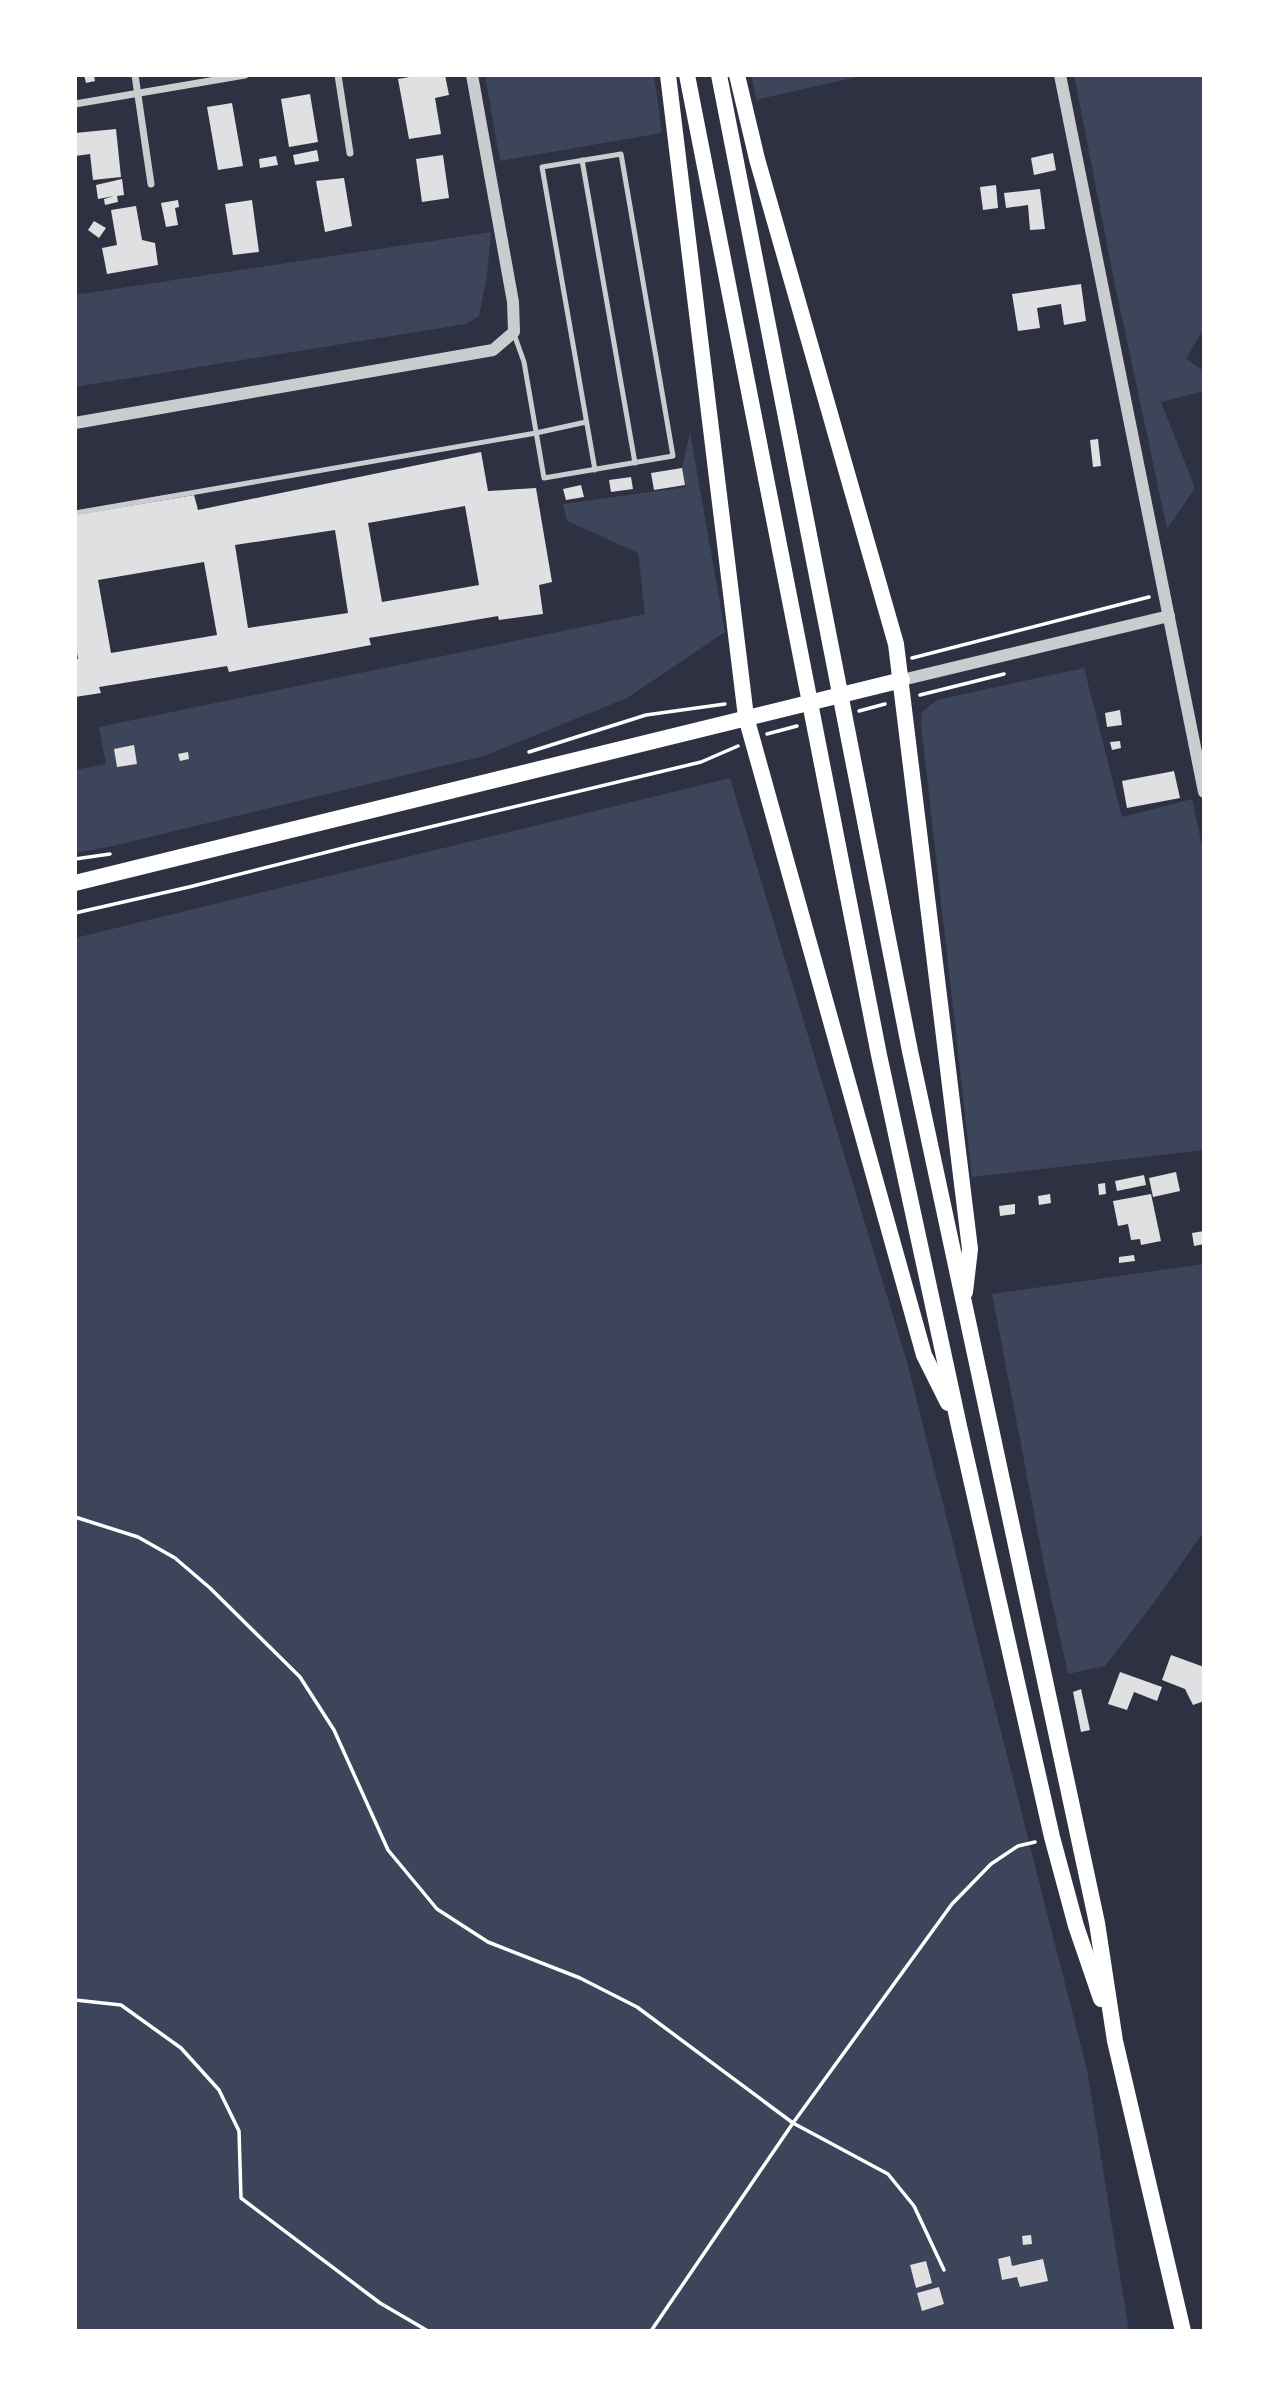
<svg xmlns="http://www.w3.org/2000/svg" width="1279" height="2406" viewBox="0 0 1279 2406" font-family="'Noto Sans',sans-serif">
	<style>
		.green { fill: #3c4559 }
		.building { fill: #e0e0e3; fill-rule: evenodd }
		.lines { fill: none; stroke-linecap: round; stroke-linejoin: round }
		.path { stroke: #fff; stroke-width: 3.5 }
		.service { stroke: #caccd0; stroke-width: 5 }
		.minor { stroke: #caccd0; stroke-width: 7 }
		.tertiary { stroke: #caccd0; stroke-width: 12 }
		.primary { stroke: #fff; stroke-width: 16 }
		.trunk { stroke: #fff; stroke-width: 16 }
	</style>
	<rect width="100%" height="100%" fill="#2d3142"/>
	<!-- green -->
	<g class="green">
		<polygon points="485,75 654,75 662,133 500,161"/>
		<polygon points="751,75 865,75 756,100"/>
		<polygon points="1074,75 1204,75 1204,328 1186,359 1204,371 1204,391 1161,402 1195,488 1167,529 1114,280"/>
		<polygon points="491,232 487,276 479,316 466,324 75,387 75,295"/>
		<polygon points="690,432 725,632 627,698 484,756 109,847 75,853 75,770 106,764 99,727 645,614 638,553 567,521 563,504 686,487 682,469"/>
		<polygon points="1084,668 1122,817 1192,799 1204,855 1204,1150 972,1177 921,724 922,712 937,700"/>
		<polygon points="730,778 907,1362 1087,2070 1129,2331 75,2331 75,938"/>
		<polygon points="1204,1264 1204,1531 1153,1604 1105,1666 1068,1674 1044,1565 992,1294"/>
	</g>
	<!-- building -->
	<g class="building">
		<polygon points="84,75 94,75 95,81 86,83"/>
		<polygon points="421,75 445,75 449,95 435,98 441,134 409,139 398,79"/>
		<polygon points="310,94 318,142 289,147 281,99"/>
		<polygon points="232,103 243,166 218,170 207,107"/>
		<polygon points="116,129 121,177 93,180 90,154 75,156 75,133"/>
		<polygon points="317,150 319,161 295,165 293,155"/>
		<polygon points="1053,153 1056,170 1034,175 1031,158"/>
		<polygon points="443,155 449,198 422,202 416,159"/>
		<polygon points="276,156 278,165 260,168 259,159"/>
		<polygon points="344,178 352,226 325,232 316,181"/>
		<polygon points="122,179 124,195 117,196 118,202 105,205 104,199 114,196 98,199 96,185"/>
		<polygon points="996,185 998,208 983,210 980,187"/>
		<polygon points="1040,189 1045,229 1030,230 1028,205 1006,208 1004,193"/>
		<polygon points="178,200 179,207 175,208 178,225 166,227 161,203"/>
		<polygon points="252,200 259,252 233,255 225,204"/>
		<polygon points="136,206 142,240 155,243 158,265 107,274 102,248 117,245 111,210"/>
		<polygon points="94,221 106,228 99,238 88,230"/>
		<polygon points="1081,284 1086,321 1064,325 1061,304 1037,308 1040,328 1018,331 1012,294"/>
		<polygon points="1098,439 1101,466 1093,467 1090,440"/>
		<path d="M481 452 488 491 536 488 552 582 539 585 543 614 499 620 498 616 369 638 371 645 229 672 227 666 99 687 101 693 75 697V659H78L75 641V515L194 495 198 510ZM465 506 479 585 382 602 368 523ZM335 530 348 613 248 628 235 545ZM204 562 217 635 111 653 98 580Z"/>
		<polygon points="682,468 685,485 654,490 651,473"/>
		<polygon points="631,477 633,489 611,492 609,480"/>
		<polygon points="581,485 584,497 566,500 563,489"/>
		<polygon points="1120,710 1122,725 1107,727 1105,713"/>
		<polygon points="1120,741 1121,748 1112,750 1110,742"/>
		<polygon points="134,745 137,764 117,767 114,749"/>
		<polygon points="188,752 189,759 180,761 178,754"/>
		<polygon points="1174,771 1180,798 1127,808 1122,781"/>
		<polygon points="1176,1172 1180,1191 1153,1197 1149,1178"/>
		<polygon points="1144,1175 1146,1185 1117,1191 1115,1181"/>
		<polygon points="1105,1183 1106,1194 1099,1195 1098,1184"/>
		<polygon points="1050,1194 1051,1203 1039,1205 1038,1196"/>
		<polygon points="1151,1194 1161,1241 1141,1245 1140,1239 1131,1240 1128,1224 1118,1226 1113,1201"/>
		<polygon points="1015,1204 1015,1214 1000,1216 999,1206"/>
		<polygon points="1204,1231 1204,1244 1194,1246 1192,1233"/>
		<polygon points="1134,1255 1135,1261 1119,1263 1119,1257"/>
		<polygon points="1171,1655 1204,1667 1204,1701 1193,1705 1185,1689 1162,1680"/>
		<polygon points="1120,1672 1162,1687 1157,1701 1134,1692 1127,1710 1108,1704"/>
		<polygon points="1081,1689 1090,1730 1081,1732 1073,1692"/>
		<polygon points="1031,2235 1032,2244 1023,2245 1022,2236"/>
		<polygon points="1010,2256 1012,2266 1043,2259 1048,2281 1020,2287 1017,2277 1002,2280 998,2259"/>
		<polygon points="926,2261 932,2283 916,2288 910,2265"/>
		<polygon points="939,2287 944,2304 922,2311 917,2293"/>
	</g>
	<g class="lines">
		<!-- path -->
		<g class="path">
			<polyline points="912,658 1149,597"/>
			<polyline points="920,695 1004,674"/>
			<polyline points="859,711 885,704"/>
			<polyline points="767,734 797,726"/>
			<polyline points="529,752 646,715 725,704"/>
			<polyline points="75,859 110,854"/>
			<polyline points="75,913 189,887 359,844 701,762 738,746"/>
			<polyline points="75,1517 138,1537 175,1558 210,1588 300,1677 334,1730 388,1850 437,1909 488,1942 580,1978 637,2007 793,2123 888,2174 914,2206 944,2270"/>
			<polyline points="75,2000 121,2005 181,2048 219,2090 239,2131 241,2198 380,2303 428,2331"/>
			<polyline points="651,2331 793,2123 952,1904 991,1864 1018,1846 1035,1842"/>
		</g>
		<!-- service -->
		<g class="service">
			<polyline points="582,160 635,463"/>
			<polyline points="514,334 524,362 544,478 673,456 621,154 542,167 595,470"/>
			<polyline points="75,513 536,433 586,422"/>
		</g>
		<!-- minor -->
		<g class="minor">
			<polyline points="135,75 151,184"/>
			<polyline points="338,75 350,153"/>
			<polyline points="75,104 245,75"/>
		</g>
		<!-- tertiary -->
		<g class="tertiary">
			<polyline points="1060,75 1204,792"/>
			<polyline points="75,423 493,350 514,332 513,302 472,75"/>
			<polyline points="902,680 1169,616"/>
		</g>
		<!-- primary -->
		<polyline class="primary" points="75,883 902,680"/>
		<!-- trunk -->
		<g class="trunk">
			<polyline points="668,75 746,717 924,1355 948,1403"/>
			<polyline points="687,75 879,1055 959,1426 1052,1837 1076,1926 1101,1999"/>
			<polyline points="719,75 910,1051 1097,1923 1115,2041 1183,2331"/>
			<polyline points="737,75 757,159 896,644 970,1249 965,1292"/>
		</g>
	</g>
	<!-- border -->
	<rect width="1279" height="2406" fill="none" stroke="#ffffff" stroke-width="154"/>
</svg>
